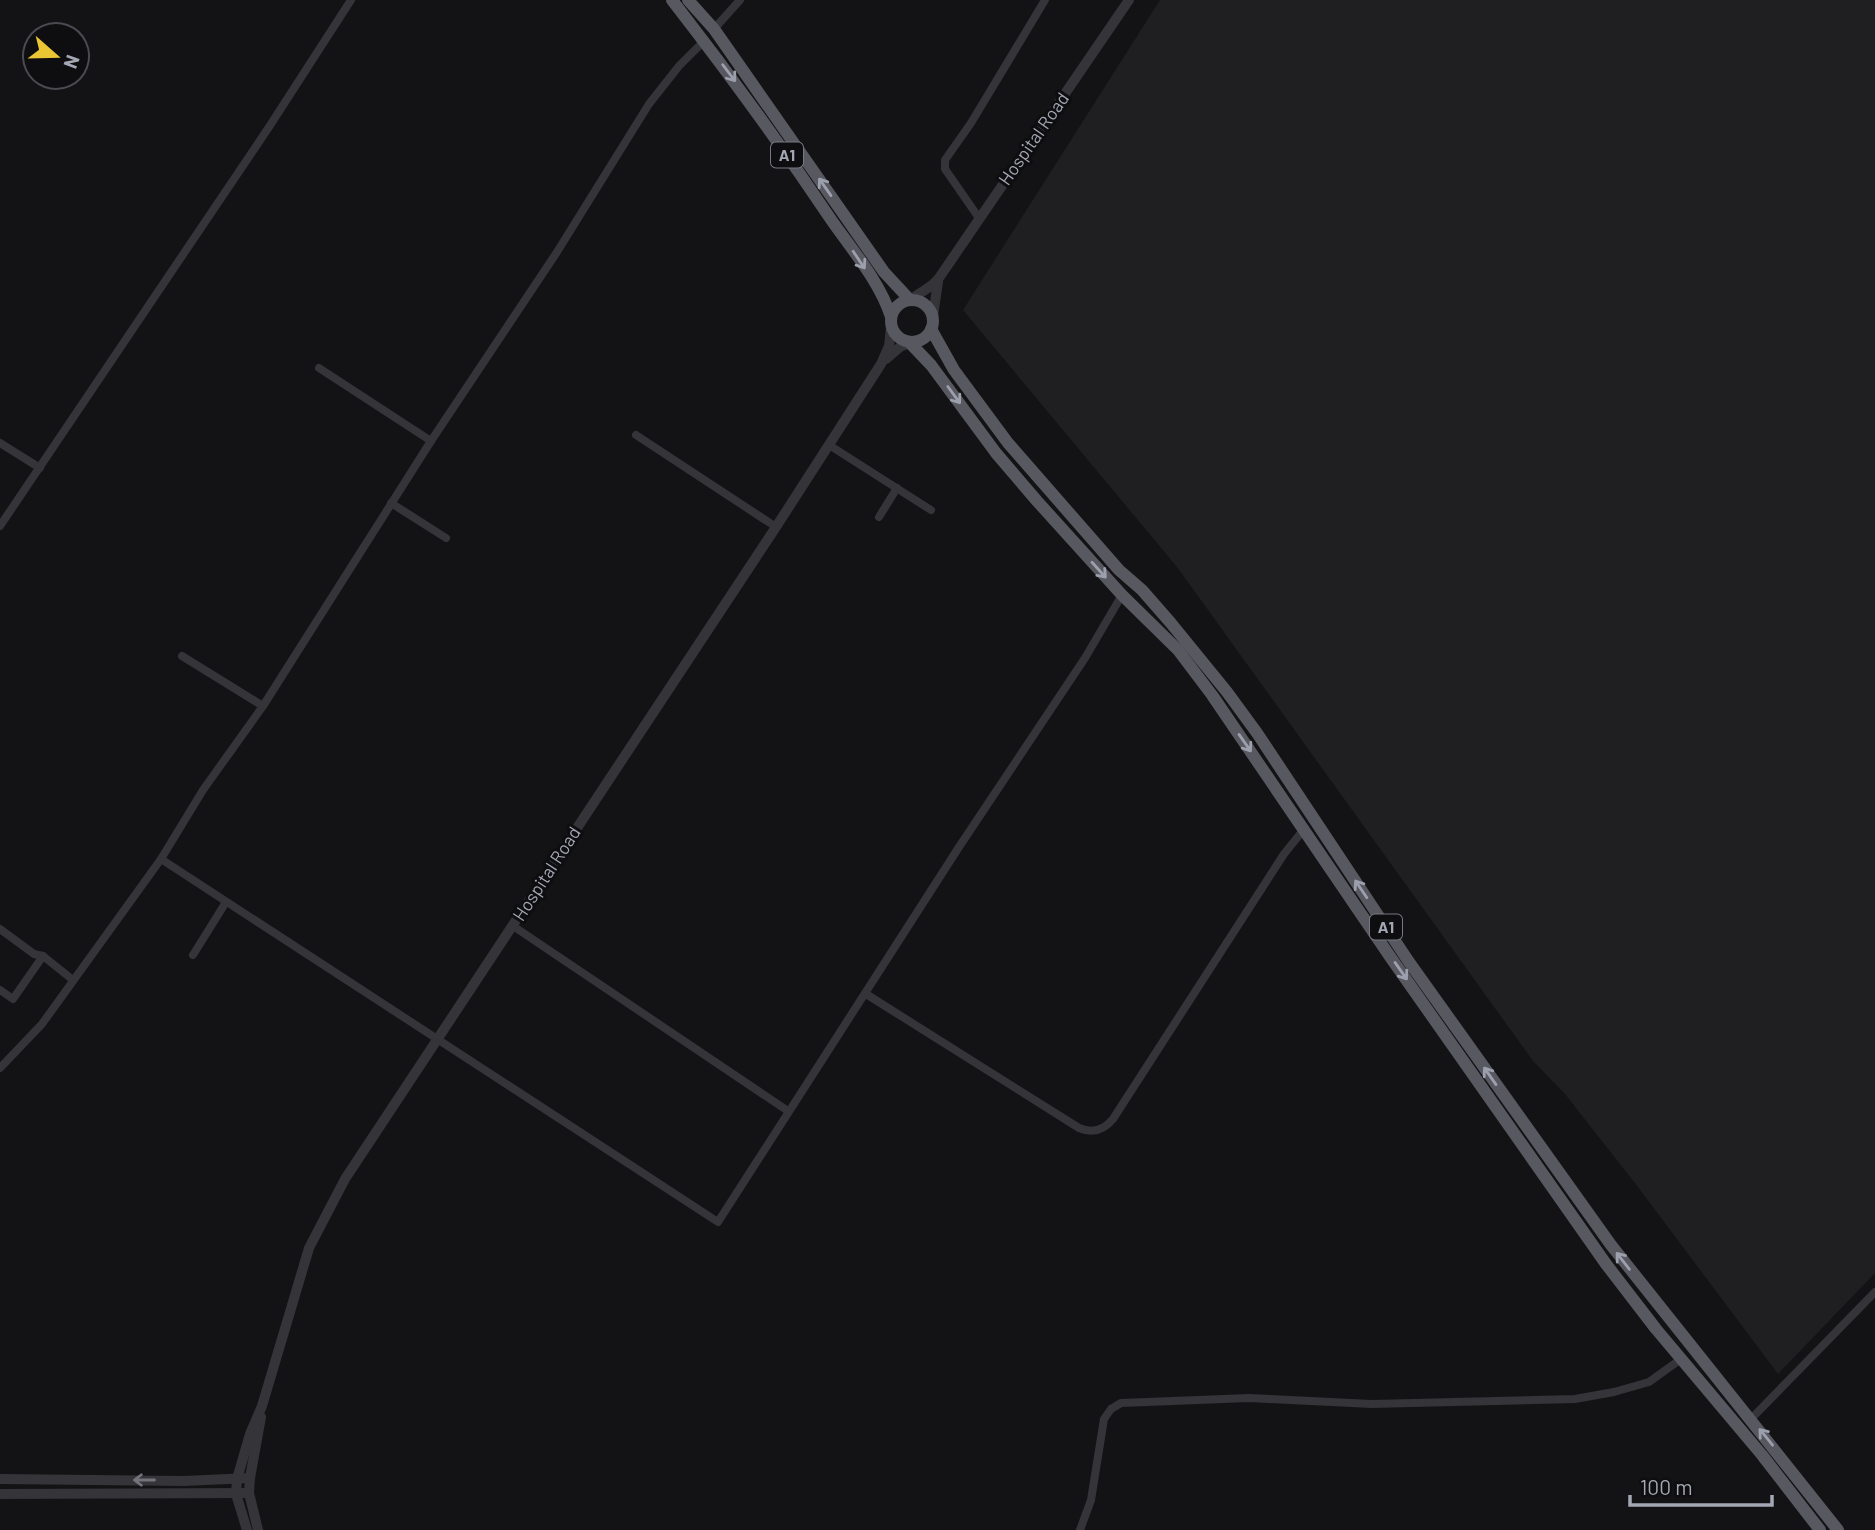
<svg xmlns="http://www.w3.org/2000/svg" width="1875" height="1530" viewBox="0 0 1875 1530" font-family="Barlow,sans-serif">
	<style>
		.built { fill: #1f1e21 }
		.lines { fill: none; stroke-linecap: round; stroke-linejoin: round }
		.minor { stroke: #343439; stroke-width: 8 }
		.tertiary { stroke: #343439; stroke-width: 10 }
		.trunk { stroke: #585861; stroke-width: 12 }
		.oneway { stroke: #9c9fac }
		.oneway2 { stroke: #72737d }
		.labels { text-anchor: middle; stroke-width: 6; stroke-linejoin: round; paint-order: stroke }
		.shield { fill: #0e0d0f; stroke: #777982; stroke-width: 2 }
		.shield-label { font-size: 16px; font-weight: bold; fill: #a4a7b4 }
		.street-label { font-size: 18px; fill: #a4a7b4; stroke: #0e0d0f }
	</style>
	<rect width="100%" height="100%" fill="#131214"/>
	<!-- built -->
	<polygon class="built" points="1160,0 1875,0 1875,1273 1778,1374 1638,1187 1565,1094 1533,1061 1177,567 963,310"/>
	<g class="lines">
		<!-- minor -->
		<g class="minor">
			<polyline points="714,29 740,0"/>
			<polyline points="979,218 945,169 945,160 971,123 1045,0"/>
			<polyline points="319,368 431,441"/>
			<polyline points="636,435 776,527"/>
			<polyline points="0,443 40,468"/>
			<polyline points="829,445 931,510"/>
			<polyline points="391,503 446,538"/>
			<polyline points="879,517 897,488"/>
			<polyline points="0,526 269,127 351,0"/>
			<polyline points="182,656 263,706"/>
			<polyline points="161,859 718,1222 959,847 1085,658 1122,595"/>
			<polyline points="513,926 788,1111"/>
			<polyline points="0,929 34,954 43,956"/>
			<polyline points="193,955 226,902"/>
			<polyline points="0,990 13,999 43,956 73,980"/>
			<path d="M866 994 1079 1128C1093 1134 1104 1130 1113 1119L1284 854 1305 828"/>
			<polyline points="0,1068 42,1024 161,859 203,790 263,706 431,441 557,252 649,104 679,66 704,41"/>
			<polyline points="1751,1419 1875,1292"/>
			<polyline points="1080,1530 1091,1500 1104,1419 1111,1409 1121,1403 1249,1398 1372,1404 1575,1399 1614,1392 1649,1382 1681,1359"/>
		</g>
		<!-- tertiary -->
		<g class="tertiary">
			<path d="M911 300C920 291 931 289 939 278L1129 0"/>
			<polyline points="933,316 938,282"/>
			<polyline points="886,359 900,347 909,343"/>
			<polyline points="0,1479 184,1481 250,1478"/>
			<polyline points="0,1494 249,1493"/>
			<polyline points="247,1530 236,1494 237,1479 250,1434 262,1406 309,1248 345,1179 776,527 881,364 889,346 891,327"/>
			<polyline points="258,1530 249,1493 250,1478 261,1417"/>
		</g>
		<!-- trunk -->
		<g class="trunk">
			<path d="M672 0C728 72 781 145 832 221 853 251 880 282 891 317"/>
			<polyline points="688,0 714,29 884,272 910,300"/>
			<circle cx="912" cy="321" r="21"/>
			<polyline points="931,329 954,370 1008,443 1119,570 1142,590 1170,622 1227,692 1257,733 1409,962 1611,1245 1838,1530"/>
			<polyline points="910,343 931,365 996,453 1037,501 1122,595 1178,650 1212,695 1391,958 1606,1264 1656,1329 1762,1455 1820,1530"/>
		</g>
	</g>
	<!-- one-way arrows -->
	<defs><path id="oneway-shaft" d="M-6 0H5M1.5-3L5.5 0L1.5 3" fill="none" stroke-width="1.6" stroke-linecap="round" stroke-linejoin="round" transform="scale(1.75)"/></defs>
	<g class="oneway">
		<use href="#oneway-shaft" transform="translate(729 73) rotate(53)"/>
		<use href="#oneway-shaft" transform="translate(825 187) rotate(-125)"/>
		<use href="#oneway-shaft" transform="translate(859 260) rotate(56)"/>
		<use href="#oneway-shaft" transform="translate(954 395) rotate(54)"/>
		<use href="#oneway-shaft" transform="translate(1099 570) rotate(48)"/>
		<use href="#oneway-shaft" transform="translate(1245 743) rotate(55)"/>
		<use href="#oneway-shaft" transform="translate(1361 889) rotate(-124)"/>
		<use href="#oneway-shaft" transform="translate(1401 971) rotate(55)"/>
		<use href="#oneway-shaft" transform="translate(1490 1076) rotate(-125)"/>
		<use href="#oneway-shaft" transform="translate(1623 1261) rotate(-128)"/>
		<use href="#oneway-shaft" transform="translate(1766 1437) rotate(-129)"/>
	</g>
	<use class="oneway2" href="#oneway-shaft" transform="translate(144 1480) rotate(-180)"/>
	<g class="labels">
		<!-- shield labels -->
		<g class="shield">
			<rect x="771" y="142.5" width="32" height="25" rx="5"/>
			<rect x="1370" y="914.5" width="32" height="25" rx="5"/>
		</g>
		<g class="shield-label">
			<text x="787" y="161">A1</text>
			<text x="1386" y="933">A1</text>
		</g>
		<!-- street labels -->
		<g class="street-label">
			<text transform="translate(1034 139) rotate(-55)" y="6">Hospital Road</text>
			<text transform="translate(547 874) rotate(-57)" y="6">Hospital Road</text>
		</g>
	</g>
	<!-- north arrow -->
	<g transform="translate(56 56) rotate(110)"><circle r="33" fill="#0e0d0f" stroke="#4a4b51" stroke-width="2"/>
	<path d="M0-5L12 26L0 18L-12 26Z" fill="#eac634"/>
	<text y="-10" font-size="19" font-weight="bold" text-anchor="middle" fill="#a4a7b4">N</text>
	</g>
	<!-- scale -->
	<path d="M1630 1495v10h142v-10" fill="none" stroke="#a4a7b4" stroke-width="3.5"/>
	<text x="1640" y="1495" font-size="21" fill="#a4a7b4" stroke="#0e0d0f" stroke-width="5" paint-order="stroke">100 m</text>
</svg>
